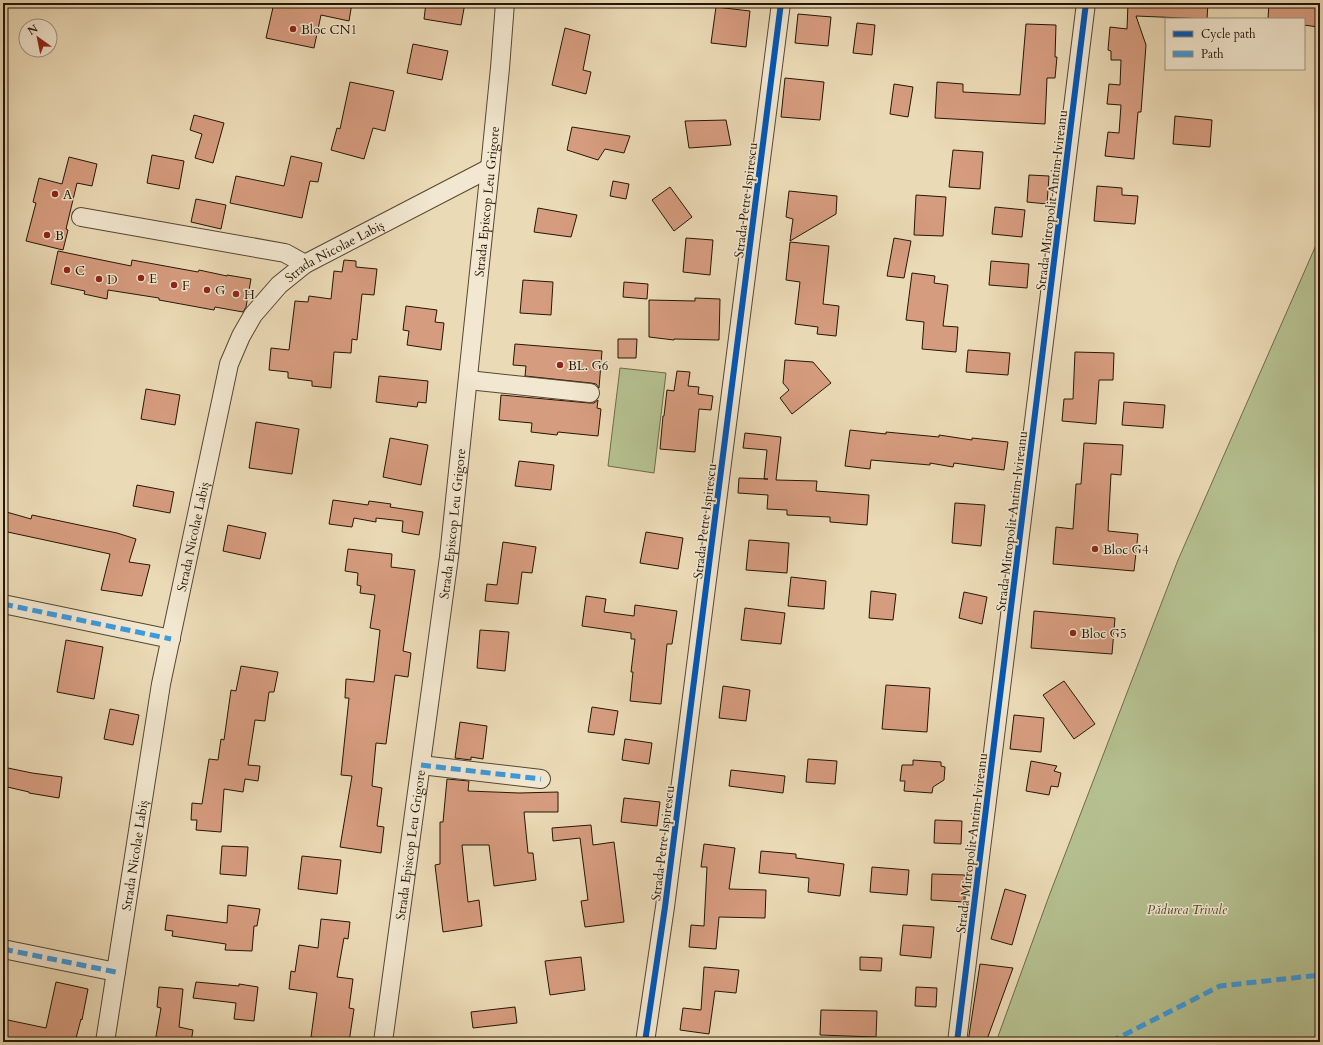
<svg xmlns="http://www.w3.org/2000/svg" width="1323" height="1045" viewBox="0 0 1323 1045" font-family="Cardo,serif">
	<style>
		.green { fill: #b5c090; stroke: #6d6b4a }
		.building { fill: #d69c7f; stroke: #251604 }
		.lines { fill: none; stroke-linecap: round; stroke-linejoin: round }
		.minor-casing { stroke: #564730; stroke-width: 20 }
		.minor { stroke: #f2e7d0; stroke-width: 18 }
		.quiet { stroke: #3c9add; stroke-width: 5; stroke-dasharray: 10 5; stroke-linecap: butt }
		.cycleway-casing { stroke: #f2e7d0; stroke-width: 8 }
		.cycleway { stroke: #0057b8; stroke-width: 6 }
		.poi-dot { fill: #8f2418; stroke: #f2e7d0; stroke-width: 1.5 }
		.labels { text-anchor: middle; stroke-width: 3; stroke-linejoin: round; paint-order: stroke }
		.poi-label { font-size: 13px; fill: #251604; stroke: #f2e7d0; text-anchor: start }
		.street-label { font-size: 13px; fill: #251604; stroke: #f2e7d0 }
		.park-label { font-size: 13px; font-style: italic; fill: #50492e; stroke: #f2e7d0 }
	</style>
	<rect width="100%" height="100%" fill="#ebdab6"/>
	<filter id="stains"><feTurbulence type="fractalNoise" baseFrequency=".005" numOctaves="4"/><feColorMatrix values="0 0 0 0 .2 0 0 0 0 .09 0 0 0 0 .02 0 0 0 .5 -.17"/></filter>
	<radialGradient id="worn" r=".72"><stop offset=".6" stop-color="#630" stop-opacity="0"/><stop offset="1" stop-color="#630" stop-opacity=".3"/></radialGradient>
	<!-- green -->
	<g class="green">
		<polygon points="1320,236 1320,1042 996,1042 1049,896 1178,560"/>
		<polygon points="620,368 666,373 654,473 608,466"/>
	</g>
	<!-- building -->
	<g class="building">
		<polygon points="274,3 352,3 349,21 321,15 314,48 266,38"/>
		<polygon points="426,3 465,3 461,25 424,19"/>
		<polygon points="1128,3 1208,3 1207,19 1136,16 1146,45 1141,112 1138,112 1134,159 1105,156 1108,132 1119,133 1121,105 1107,104 1109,84 1120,85 1121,60 1111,60 1111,51 1108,50 1110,27 1127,29"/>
		<polygon points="1269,3 1320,3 1318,27 1304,25 1304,19 1268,19"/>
		<polygon points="716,7 750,11 746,47 711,43"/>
		<polygon points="798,14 831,17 828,46 795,43"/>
		<polygon points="857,23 875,25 872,55 853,53"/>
		<polygon points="1026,24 1056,25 1055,57 1057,57 1055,78 1047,78 1045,124 935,118 937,82 963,84 963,92 1020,95"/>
		<polygon points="565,28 590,35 583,70 591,72 586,94 552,85"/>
		<polygon points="413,44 448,51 442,80 407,73"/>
		<polygon points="785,78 824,82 820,120 781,117"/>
		<polygon points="350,82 394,91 385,131 373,128 364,159 331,150 337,128 340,129"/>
		<polygon points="894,84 913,87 908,117 890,114"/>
		<polygon points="194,115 224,123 213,163 195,158 202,134 190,130"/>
		<polygon points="1175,116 1212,120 1210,147 1173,144"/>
		<polygon points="726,120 731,145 689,148 685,121"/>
		<polygon points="572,127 630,136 624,153 605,149 598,160 567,150"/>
		<polygon points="953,150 983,152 980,189 949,187"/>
		<polygon points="152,155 184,161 179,189 147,183"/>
		<polygon points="291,156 322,163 318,182 310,181 302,218 230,203 236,176 284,186"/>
		<polygon points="69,157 97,164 92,186 77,183 66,229 68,230 63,250 26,241 36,203 33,202 39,178 62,184"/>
		<polygon points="1029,175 1049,176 1047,204 1027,202"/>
		<polygon points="613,181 629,184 626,199 610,196"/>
		<polygon points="1097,186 1122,188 1122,195 1138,196 1135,224 1094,221"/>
		<polygon points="670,187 692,217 674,231 652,200"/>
		<polygon points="789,191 837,196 836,214 790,241 793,219 786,217"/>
		<polygon points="916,195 946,197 943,236 914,235"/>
		<polygon points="196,199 226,205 221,229 191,222"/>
		<polygon points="995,207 1025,210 1022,237 992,234"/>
		<polygon points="538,208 577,215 571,237 534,232"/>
		<polygon points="686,238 713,240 710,275 683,272"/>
		<polygon points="894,238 911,241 904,278 887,276"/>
		<polygon points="790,242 829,246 823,304 839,306 836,336 817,334 818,327 795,324 800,282 786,280"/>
		<polygon points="58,251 131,266 132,260 198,272 199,270 227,276 227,275 251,279 246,307 243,312 215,307 214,310 159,300 159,298 108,290 107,299 84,294 85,291 51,284"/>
		<polygon points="344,260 356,261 356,267 377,269 374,295 362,294 357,340 352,339 351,353 334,352 331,388 312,386 312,381 288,378 288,372 269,370 271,348 289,350 295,301 308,302 309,296 331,299 334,271 342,272"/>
		<polygon points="991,261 1029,264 1027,288 989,285"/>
		<polygon points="912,273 935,276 934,283 948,285 943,326 958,327 956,352 922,349 924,322 906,320"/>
		<polygon points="523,280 553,282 551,315 520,313"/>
		<polygon points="624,282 648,284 647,299 623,297"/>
		<polygon points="695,298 720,299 719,340 674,339 674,340 649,337 649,300 695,301"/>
		<polygon points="406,306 437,310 435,322 444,323 441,350 407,345 409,331 403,330"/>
		<polygon points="618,339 637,339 636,358 618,358"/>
		<polygon points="515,344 602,351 599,388 596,384 591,383 525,376 526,366 513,365"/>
		<polygon points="968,350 1010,353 1008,375 966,372"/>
		<polygon points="1075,352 1114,353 1113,380 1099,380 1096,424 1062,421 1064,399 1073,399"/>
		<polygon points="785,360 813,362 831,383 792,414 780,398 789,390 783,383"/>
		<polygon points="677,371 690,372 688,386 699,387 698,394 713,396 711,410 699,409 695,452 660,449 663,416 664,416 667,390 674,391"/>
		<polygon points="379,376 428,381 426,403 418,402 417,407 376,402"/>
		<polygon points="146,389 180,395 175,425 141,419"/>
		<polygon points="501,395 589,403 594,403 598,400 597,408 601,409 598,436 558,432 557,435 531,432 532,423 499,420"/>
		<polygon points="1124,402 1165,405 1163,428 1122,425"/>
		<polygon points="256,422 299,429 292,474 249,468"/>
		<polygon points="850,430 886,434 886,432 939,437 939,435 972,440 972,438 1008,442 1004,470 954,463 953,467 930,463 930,465 871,460 870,469 845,466"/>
		<polygon points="745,433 781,437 776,480 817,481 816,491 869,495 867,525 830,522 830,517 787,515 787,510 767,509 768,495 738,493 739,478 768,479 764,479 767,450 743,448"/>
		<polygon points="390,438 428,445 421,485 383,477"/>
		<polygon points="1084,443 1123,445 1121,475 1111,474 1108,531 1138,534 1134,571 1053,564 1056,527 1073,529 1076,484 1081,484"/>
		<polygon points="519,461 554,465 551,490 515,486"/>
		<polygon points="137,485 174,492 170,513 133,506"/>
		<polygon points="333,500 368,505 369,501 391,504 390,507 423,512 419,535 402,532 403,521 376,518 376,522 354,518 352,527 329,524"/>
		<polygon points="955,503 985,505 981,546 952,543"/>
		<polygon points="3,511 31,519 32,515 117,533 136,539 129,562 150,565 142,596 101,590 110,554 3,531"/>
		<polygon points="228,525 266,533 260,559 223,551"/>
		<polygon points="646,532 683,538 678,569 640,563"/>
		<polygon points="749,540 789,543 787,573 746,570"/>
		<polygon points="503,542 536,547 532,573 522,572 518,604 485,601 487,584 497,585"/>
		<polygon points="348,549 392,554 391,567 415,570 403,651 411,653 408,677 395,675 386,744 376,743 372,786 382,788 377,826 384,827 381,853 340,847 352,776 341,775 349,698 345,698 346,679 374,682 380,630 370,628 375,595 360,593 361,586 357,585 358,573 345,571"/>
		<polygon points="791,577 826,581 824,609 788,606"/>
		<polygon points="871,591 896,594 893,620 869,618"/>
		<polygon points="964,592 987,597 982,624 959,618"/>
		<polygon points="586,596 606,599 604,612 634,616 635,605 677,611 672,644 667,644 661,704 630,701 633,672 631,672 635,639 631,639 631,633 582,626"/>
		<polygon points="745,608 785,613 781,644 741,640"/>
		<polygon points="1034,611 1115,618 1112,654 1031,648"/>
		<polygon points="480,630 509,632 505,671 477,668"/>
		<polygon points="66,640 103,647 94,699 57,692"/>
		<polygon points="241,666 278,672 274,692 269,692 265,721 255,720 248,765 260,766 258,781 245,779 243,792 224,789 221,832 196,830 197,820 191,820 192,803 202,804 209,759 218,760 221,739 224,740 231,690 236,691"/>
		<polygon points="1064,681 1095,724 1074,739 1043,695"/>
		<polygon points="886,685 930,688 927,732 882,729"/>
		<polygon points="723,686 750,690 746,721 719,718"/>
		<polygon points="592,707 618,711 614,735 588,732"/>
		<polygon points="110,709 139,715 133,745 104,739"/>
		<polygon points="1014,715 1044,718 1041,752 1010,749"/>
		<polygon points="460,722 487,726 483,759 471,757 471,760 455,758"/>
		<polygon points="625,739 652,743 649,764 622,760"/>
		<polygon points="808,759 837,761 835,784 806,782"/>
		<polygon points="913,760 941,762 941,766 945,767 944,780 933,787 932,793 904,791 905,781 900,781 902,765 913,765"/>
		<polygon points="1031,761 1057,766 1054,771 1061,773 1058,787 1051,786 1049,795 1026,791"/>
		<polygon points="3,767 32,773 62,777 59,798 29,793 29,792 3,786"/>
		<polygon points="731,770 785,776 783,793 729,786"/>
		<polygon points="447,779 469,781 468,791 519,793 558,792 558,812 524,812 528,853 533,853 536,880 494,886 489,845 462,845 468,902 479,900 482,926 443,932 435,865 440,864 440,822 443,822"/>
		<polygon points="624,798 660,802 657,826 621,822"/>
		<polygon points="935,820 962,821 961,844 934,843"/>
		<polygon points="591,825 593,845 614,842 624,922 585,927 581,901 588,900 580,838 553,841 552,828"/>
		<polygon points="704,844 735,848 729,889 766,890 765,918 719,917 716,949 689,947 691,925 704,926 707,867 701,867"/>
		<polygon points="222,846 248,847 246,876 220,874"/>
		<polygon points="761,851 796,854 796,858 844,864 840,896 808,892 809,878 759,873"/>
		<polygon points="302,856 341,860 337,894 298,889"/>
		<polygon points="872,867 909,870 907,895 870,892"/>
		<polygon points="932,874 965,875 964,902 931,900"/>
		<polygon points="1005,889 1026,895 1012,945 991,939"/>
		<polygon points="228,905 260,909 257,926 254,926 252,951 225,950 226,944 172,936 173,931 165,930 167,915 227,923"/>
		<polygon points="321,919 350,922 348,939 344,938 337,977 353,979 349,1008 354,1009 349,1042 311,1037 317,993 289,989 291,971 295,972 299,945 318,948"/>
		<polygon points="903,925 934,927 931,958 900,955"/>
		<polygon points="581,957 585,990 550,995 545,961"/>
		<polygon points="860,957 882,958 881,971 860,970"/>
		<polygon points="980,964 1013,968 986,1042 968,1042"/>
		<polygon points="704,967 739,970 736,993 715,991 709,1034 680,1030 683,1008 701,1010"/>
		<polygon points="56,982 88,989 82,1020 81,1019 75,1042 3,1042 3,1019 46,1028"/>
		<polygon points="196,982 239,986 239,984 258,987 254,1021 234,1019 236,1003 193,998"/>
		<polygon points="159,987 183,989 179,1027 193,1030 191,1042 155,1042 161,1008 157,1007"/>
		<polygon points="916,987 937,988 936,1007 915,1006"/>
		<polygon points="515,1007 517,1023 473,1028 471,1012"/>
		<polygon points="821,1010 877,1011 876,1037 820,1035"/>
	</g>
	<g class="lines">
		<!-- minor casing -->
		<g class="minor-casing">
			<g id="minor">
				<polyline points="81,217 285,253 305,264"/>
				<polyline points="468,380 590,393"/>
				<polyline points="3,604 171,639"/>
				<polyline points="421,765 541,779"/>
				<polyline points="3,949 116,972"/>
				<path id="s1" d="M105 1042 161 684 229 364 241 336 253 315 279 285 305 264 490 168"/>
				<path id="s2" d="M383 1042 449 557 490 168 500 68 505 3"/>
				<polyline points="645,1042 665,907 781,3"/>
				<polyline points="957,1042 1086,3"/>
			</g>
		</g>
		<!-- minor -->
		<use href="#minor" class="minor"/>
		<!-- quiet -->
		<g class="quiet">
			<polyline points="3,604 171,639"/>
			<polyline points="421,765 541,779"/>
			<polyline points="3,949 116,972"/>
			<polyline points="1110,1042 1220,986 1320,975"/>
		</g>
		<!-- cycleway casing -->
		<g class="cycleway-casing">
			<g id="cycleway">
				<polyline points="645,1042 665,907 781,3"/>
				<polyline points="957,1042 1086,3"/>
			</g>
		</g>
		<!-- cycleway -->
		<use href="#cycleway" class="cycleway"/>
	</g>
	<!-- markers -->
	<g class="poi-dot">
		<circle cx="293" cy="29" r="4"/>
		<circle cx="55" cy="194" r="4"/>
		<circle cx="47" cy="235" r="4"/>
		<circle cx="67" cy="270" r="4"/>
		<circle cx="141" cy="278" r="4"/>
		<circle cx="99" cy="279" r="4"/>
		<circle cx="174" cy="285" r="4"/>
		<circle cx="207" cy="290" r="4"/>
		<circle cx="236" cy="294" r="4"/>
		<circle cx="560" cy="365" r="4"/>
		<circle cx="1095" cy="549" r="4"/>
		<circle cx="1073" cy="633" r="4"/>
	</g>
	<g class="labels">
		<!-- poi labels -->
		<g class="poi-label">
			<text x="301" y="34">Bloc CN1</text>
			<text x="63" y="199">A</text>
			<text x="55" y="240">B</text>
			<text x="75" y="275">C</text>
			<text x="149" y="283">E</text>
			<text x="107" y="284">D</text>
			<text x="182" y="290">F</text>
			<text x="215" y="295">G</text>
			<text x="244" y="299">H</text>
			<text x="568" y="370">BL. G6</text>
			<text x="1103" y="554">Bloc G4</text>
			<text x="1081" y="638">Bloc G5</text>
		</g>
		<!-- street labels -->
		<g class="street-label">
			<text transform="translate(745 200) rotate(-83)" y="5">Strada Petre Ispirescu</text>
			<text transform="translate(1051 200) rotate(-83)" y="5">Strada Mitropolit Antim Ivireanu</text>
			<text dy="5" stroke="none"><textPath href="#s2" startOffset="847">Strada Episcop Leu Grigore</textPath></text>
			<text dy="5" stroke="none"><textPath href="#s1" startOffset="849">Strada Nicolae Labiș</textPath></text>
			<text transform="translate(704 521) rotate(-83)" y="5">Strada Petre Ispirescu</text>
			<text transform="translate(1011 521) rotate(-83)" y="5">Strada Mitropolit Antim Ivireanu</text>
			<text dy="5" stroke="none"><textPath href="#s2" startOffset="523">Strada Episcop Leu Grigore</textPath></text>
			<text dy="5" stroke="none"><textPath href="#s1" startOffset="513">Strada Nicolae Labiș</textPath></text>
			<text transform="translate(662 843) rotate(-83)" y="5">Strada Petre Ispirescu</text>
			<text transform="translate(971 843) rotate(-83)" y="5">Strada Mitropolit Antim Ivireanu</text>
			<text dy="5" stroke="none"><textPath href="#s2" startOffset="199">Strada Episcop Leu Grigore</textPath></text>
			<text dy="5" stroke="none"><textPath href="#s1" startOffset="189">Strada Nicolae Labiș</textPath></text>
		</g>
		<!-- park labels -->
		<g class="park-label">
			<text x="1187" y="914">Pădurea Trivale</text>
		</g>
	</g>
	<!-- margin -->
	<rect width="1323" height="1045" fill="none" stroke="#ebdab6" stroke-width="16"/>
	<rect x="4" y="4" width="1315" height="1037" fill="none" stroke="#251604" stroke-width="2"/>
	<rect x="8" y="8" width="1307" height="1029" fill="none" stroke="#251604"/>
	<!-- legend -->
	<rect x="1165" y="18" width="140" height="52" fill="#f2e7d0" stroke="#a0937e"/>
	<rect x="1173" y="31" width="20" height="6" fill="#0057b8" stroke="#a0937e"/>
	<text x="1201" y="38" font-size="12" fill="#251604">Cycle path</text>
	<rect x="1173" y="51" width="20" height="6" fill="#3c9add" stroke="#a0937e"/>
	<text x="1201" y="58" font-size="12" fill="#251604">Path</text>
	<!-- north arrow -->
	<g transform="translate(38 38) rotate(327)"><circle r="19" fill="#f2e7d0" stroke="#a0937e"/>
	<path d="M0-3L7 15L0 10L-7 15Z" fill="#8f2418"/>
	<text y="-6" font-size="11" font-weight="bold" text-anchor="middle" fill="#251604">N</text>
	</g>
	<rect width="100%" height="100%" filter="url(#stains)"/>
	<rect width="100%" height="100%" fill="url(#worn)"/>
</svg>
